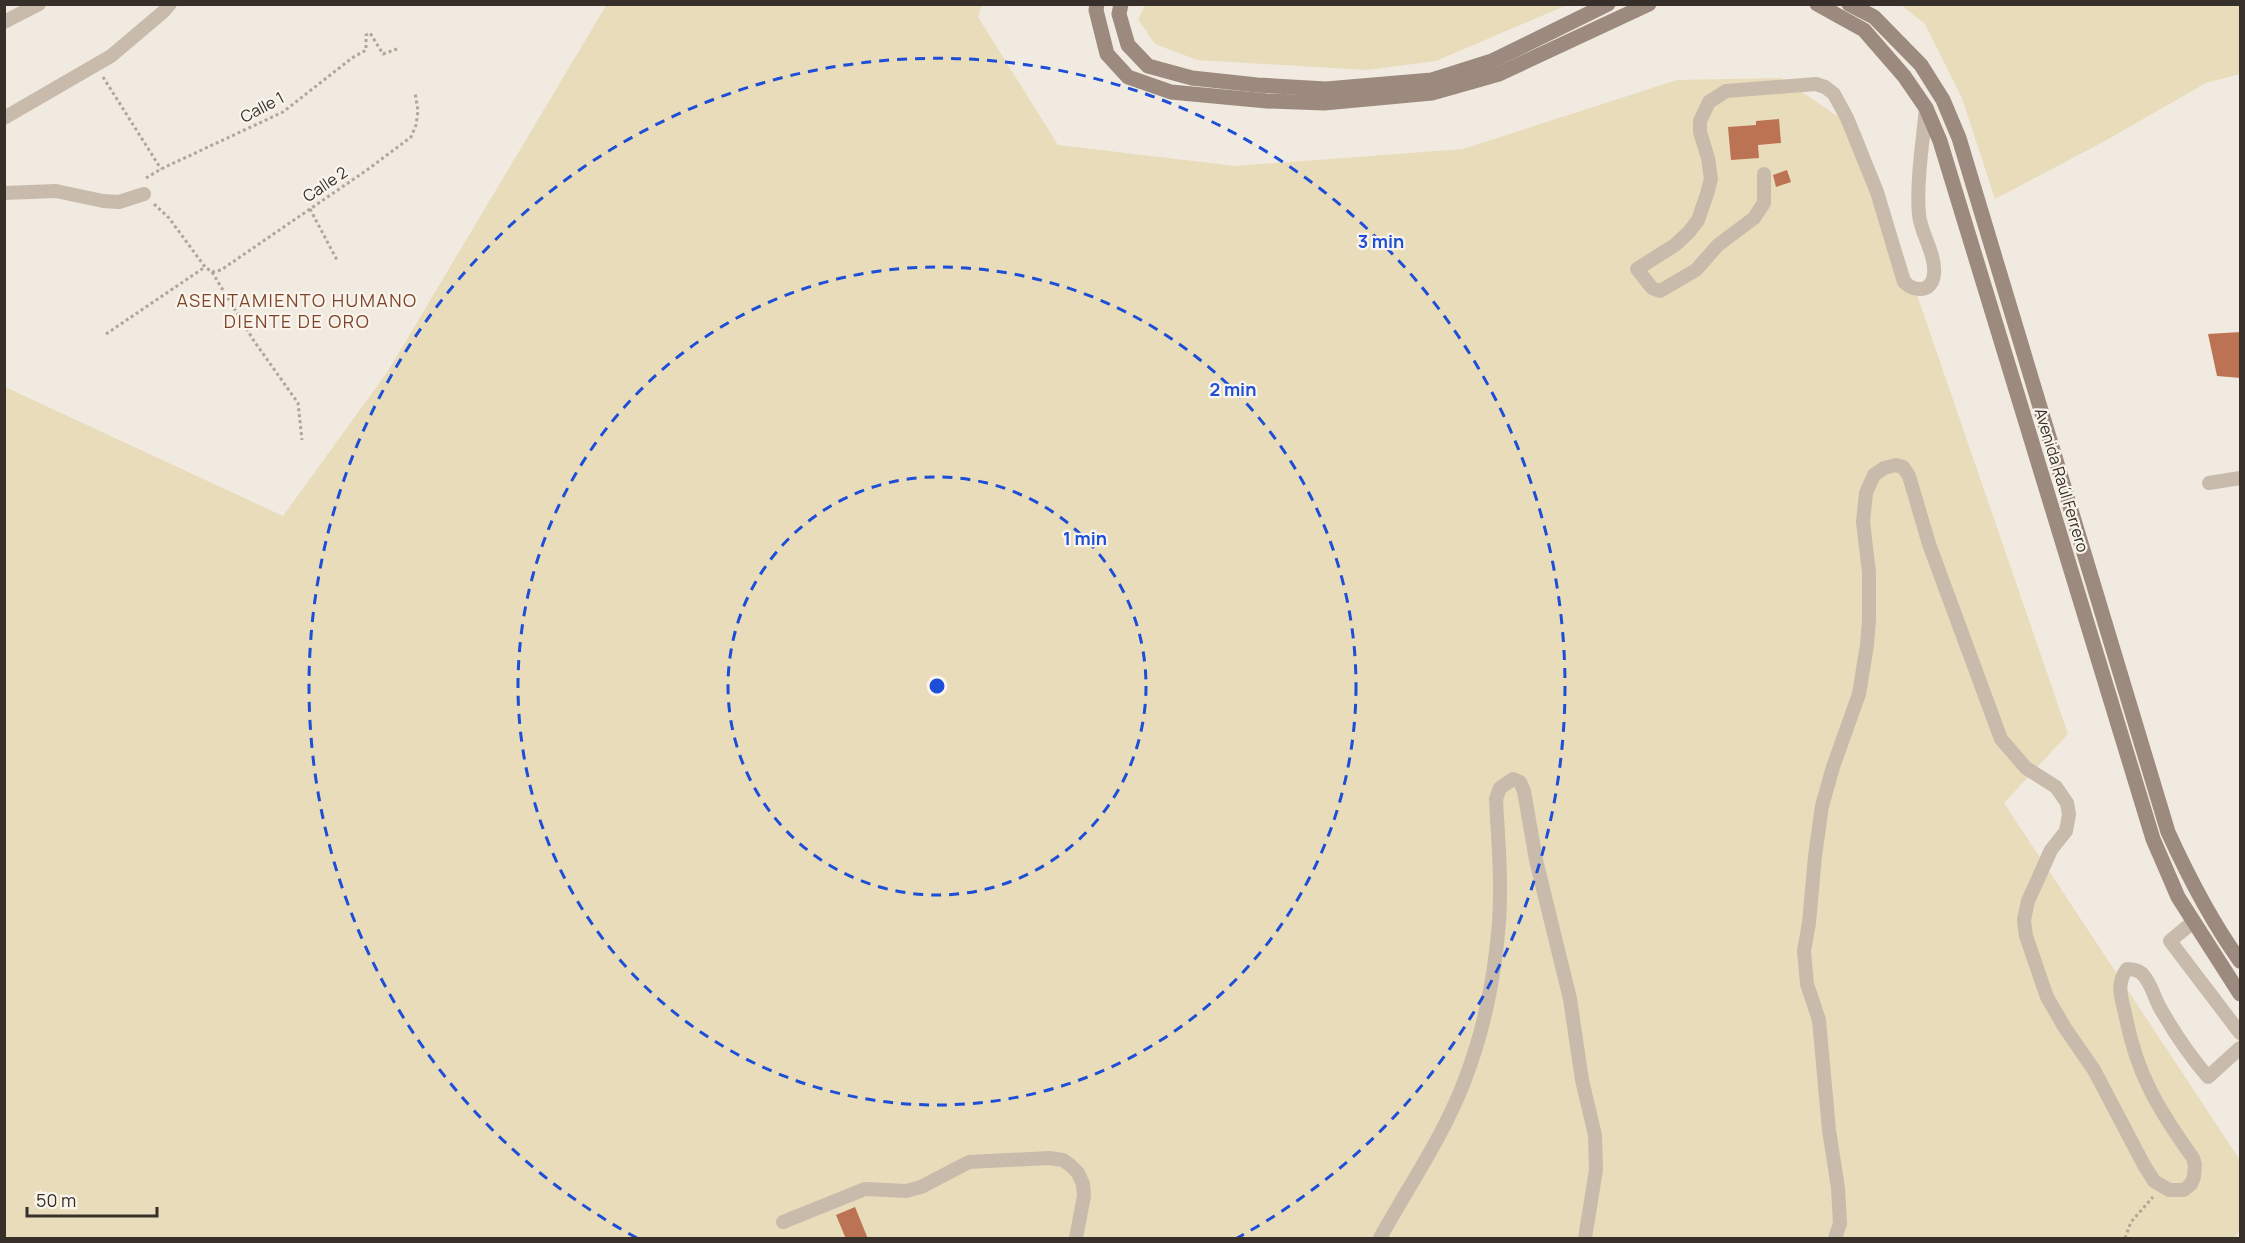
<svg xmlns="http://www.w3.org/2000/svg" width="2245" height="1243" viewBox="0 0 2245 1243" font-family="Manrope,sans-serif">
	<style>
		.sand { fill: #e9dcba }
		.building { fill: #bb7353 }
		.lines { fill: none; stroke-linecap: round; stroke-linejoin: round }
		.path { stroke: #b4a597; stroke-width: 3; stroke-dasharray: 3 3; stroke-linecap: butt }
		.street { stroke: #c8bbac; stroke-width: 14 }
		.secondary { stroke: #9c8a7e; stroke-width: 15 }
		.ring { fill: none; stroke: #1d4ed8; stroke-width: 3; stroke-dasharray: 10 8 }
		.labels { text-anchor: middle; stroke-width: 4.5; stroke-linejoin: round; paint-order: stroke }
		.street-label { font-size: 16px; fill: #372f2a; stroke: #f9f4ec }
		.neighbourhood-label { font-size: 18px; letter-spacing: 1.5px; fill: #7f442b; stroke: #f9f4ec }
		.centre { fill: #1d4ed8; stroke: #f9f4ec; stroke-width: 3 }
		.ring-label { font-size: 18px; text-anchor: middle; font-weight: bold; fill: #1d4ed8; stroke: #f9f4ec; stroke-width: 4.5; stroke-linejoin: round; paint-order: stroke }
	</style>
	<rect width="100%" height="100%" fill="#f1eae0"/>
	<!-- sand -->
	<g class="sand">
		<polygon points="607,4 982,5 978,17 1058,145 1235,166 1463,149 1677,80 1781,78 1861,132 2068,734 2004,803 2240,1160 2240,1228 2236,1238 5,1238 5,387 283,516 388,371"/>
		<polygon points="1146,4 1566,4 1567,5 1436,61 1367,70 1197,60 1155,44 1138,19"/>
		<polygon points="1901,5 2240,5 2240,74 2206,83 2103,142 1995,199 1962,98 1925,24"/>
	</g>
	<!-- building -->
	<g class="building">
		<polygon points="1779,119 1781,143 1758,145 1759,158 1731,160 1728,127 1756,125 1756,121"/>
		<polygon points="1787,170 1791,182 1776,187 1773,175"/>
		<polygon points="2241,332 2241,378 2217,376 2208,334"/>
		<polygon points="855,1207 868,1239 846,1239 836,1215"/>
	</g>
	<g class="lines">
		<!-- path -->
		<g class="path">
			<polyline points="103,77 161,169"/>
			<polyline points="146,178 161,169 283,112 352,58 366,50 366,35 370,33 383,54 400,48"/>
			<polyline points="154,204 169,218 205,267 212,272 254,341 298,403 302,440"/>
			<polyline points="310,209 338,262"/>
			<polyline points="212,272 221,270 367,170 411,137 416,125 418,111 415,92"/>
			<polyline points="106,334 205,267"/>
			<polyline points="2125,1238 2131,1222 2153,1197"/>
		</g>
		<!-- street -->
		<g class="street">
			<polyline points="4,22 39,4"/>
			<polyline points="4,118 111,56 163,12 170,4"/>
			<path d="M1764 174V203L1754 218 1718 245 1696 270 1660 291 1652 288 1637 269 1675 245 1689 232 1698 220 1707 194 1711 179 1708 158 1700 132V121L1709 102 1726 91 1816 84 1825 87 1834 94 1847 118 1877 192 1904 282C1915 292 1932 293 1934 274 1936 254 1921 234 1919 215 1916 183 1923 140 1926 108"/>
			<polyline points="4,193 56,191 103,201 119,202 144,194"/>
			<polyline points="2209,483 2240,478"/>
			<polyline points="2193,922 2170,941 2240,1033"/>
			<polyline points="783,1222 865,1189 906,1191 921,1187 969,1162 1049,1158 1063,1160 1070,1165 1078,1173 1083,1184 1084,1196 1076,1238"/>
			<path d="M1380 1238C1408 1187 1443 1137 1464 1082 1484 1031 1495 976 1499 922 1502 881 1498 839 1496 799L1500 788 1513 779 1520 782 1524 791 1536 860 1570 999 1582 1080 1595 1135 1596 1170 1585 1238"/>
			<path d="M1835 1238 1840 1224 1838 1188 1829 1130 1819 1020 1807 984 1804 951 1809 923 1815 856 1822 806 1833 767 1859 694 1867 645 1869 620V572L1863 522 1866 493 1874 475 1884 468 1896 465 1903 467 1909 476 1929 544 2001 739 2026 768 2056 787 2067 803 2069 814 2066 831 2051 850 2028 901 2024 920 2026 936 2047 997 2065 1028 2094 1070 2144 1165 2154 1181 2169 1190H2184L2191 1184 2194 1177 2195 1165 2193 1158C2158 1109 2136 1073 2125 1013 2121 997 2116 983 2127 969 2133 969 2140 970 2144 976 2151 984 2154 996 2159 1006 2173 1031 2189 1055 2208 1077L2240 1048"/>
		</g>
		<!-- secondary -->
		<g class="secondary">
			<polyline points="1097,4 1096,10 1107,54 1128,77 1171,92 1267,101 1324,103 1432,93 1499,74 1649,4"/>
			<polyline points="1121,4 1119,14 1128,45 1148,66 1192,78 1257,85 1326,89 1432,80 1492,61 1608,4"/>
			<polyline points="1817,4 1864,30 1904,76 1926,108 1940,141 2153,839 2178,897 2240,994"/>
			<path d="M1849 4 1874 17 1921 65 1943 100 1959 138 2168 832C2189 878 2211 921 2240 961"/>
		</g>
	</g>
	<!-- distance rings -->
	<g class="ring">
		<circle cx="937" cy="686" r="209"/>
		<circle cx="937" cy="686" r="419"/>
		<path d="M637 1238A628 628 0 1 1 1237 1238"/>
	</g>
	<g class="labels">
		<!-- street labels -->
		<g class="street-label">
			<text transform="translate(262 107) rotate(-28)" y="6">Calle 1</text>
			<text transform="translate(325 184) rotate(-34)" y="6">Calle 2</text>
			<text transform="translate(2062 480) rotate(73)" y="6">Avenida Raúl Ferrero</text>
		</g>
		<!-- neighbourhood labels -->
		<g class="neighbourhood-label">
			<text x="297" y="307">ASENTAMIENTO HUMANO<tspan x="297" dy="21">DIENTE DE ORO</tspan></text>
		</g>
	</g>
	<circle cx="937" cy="686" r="9" class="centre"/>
	<g class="ring-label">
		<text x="1381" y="248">3 min</text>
		<text x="1233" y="396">2 min</text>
		<text x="1085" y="545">1 min</text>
	</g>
	<!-- border -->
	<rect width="2245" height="1243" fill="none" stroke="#372f2a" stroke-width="12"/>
	<!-- scale -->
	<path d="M27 1207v9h130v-9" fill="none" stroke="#372f2a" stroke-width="3"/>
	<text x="36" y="1207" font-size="18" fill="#372f2a" stroke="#f9f4ec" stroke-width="4.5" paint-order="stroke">50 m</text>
</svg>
